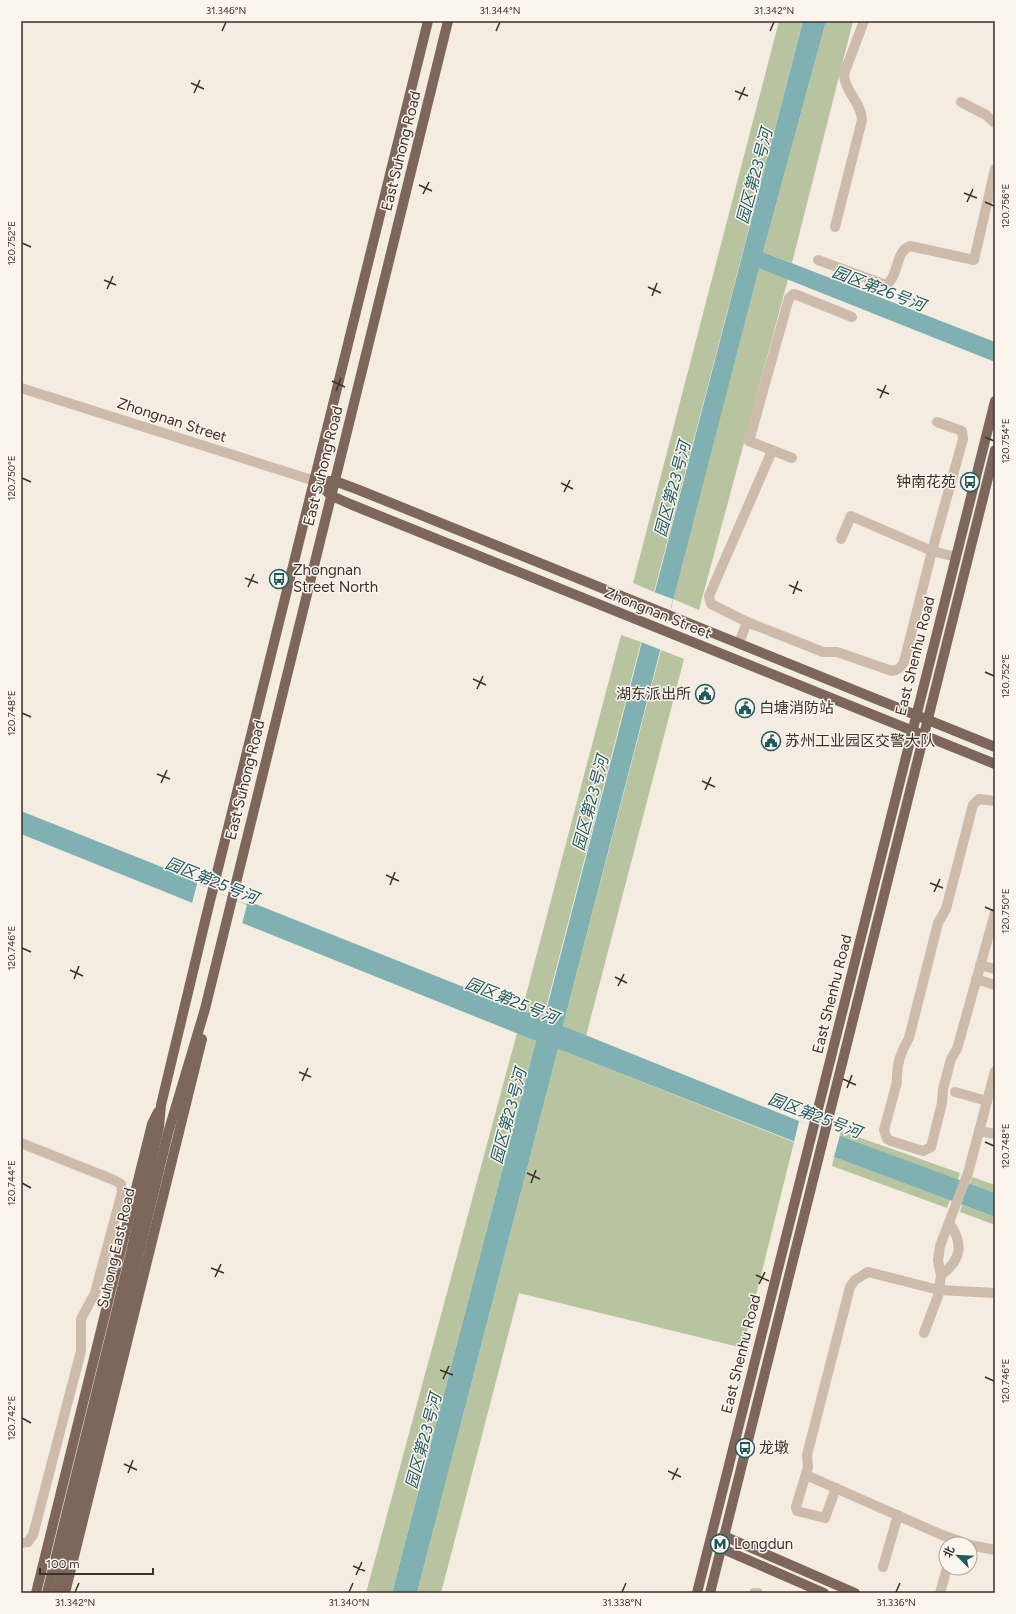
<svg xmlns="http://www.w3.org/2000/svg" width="1016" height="1614" viewBox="0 0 1016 1614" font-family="Figtree,'Noto Sans SC',sans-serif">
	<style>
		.green { fill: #b8c4a0 }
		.water { fill: #7fb0b2 }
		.pier { fill: #f4ebe1 }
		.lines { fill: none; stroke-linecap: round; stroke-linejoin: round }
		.minor { stroke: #cdbbac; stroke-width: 10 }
		.major { stroke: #7d675c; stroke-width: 10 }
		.ticks { fill: none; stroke: #3b302b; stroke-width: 1.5 }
		.labels { text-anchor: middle; stroke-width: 3; stroke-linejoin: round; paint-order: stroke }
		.street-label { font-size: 15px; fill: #3b302b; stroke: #fbf5ee }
		.poi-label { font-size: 15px; fill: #3b302b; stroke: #fbf5ee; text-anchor: start }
		.water-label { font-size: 16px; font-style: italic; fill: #1f5a5e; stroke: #fbf5ee }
		.neatline { fill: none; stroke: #3b302b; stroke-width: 1.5 }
		.ticks-label { font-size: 10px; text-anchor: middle; fill: #3b302b }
	</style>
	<rect width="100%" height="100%" fill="#f4ebe1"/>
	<!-- green -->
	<g class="green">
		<polygon points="779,21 803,21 654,592 633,583"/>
		<polygon points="826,21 853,21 792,263 763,252"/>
		<polygon points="759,267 788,279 699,610 673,599"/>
		<polygon points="621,635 641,642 543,1019 522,1010"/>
		<polygon points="661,650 684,659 586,1036 563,1026"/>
		<polygon points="517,1033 536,1041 392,1593 366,1593"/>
		<polygon points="558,1049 794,1142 743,1348 519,1293 441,1593 417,1593"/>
		<polygon points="841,1131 960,1173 958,1180 839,1137"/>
		<polygon points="834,1157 950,1200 947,1208 832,1166"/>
		<polygon points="972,1177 995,1185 995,1193 970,1184"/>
		<polygon points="962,1205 995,1217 995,1225 960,1212"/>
	</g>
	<!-- water -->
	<polygon class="water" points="803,21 826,21 763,252 995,342 995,362 759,268 563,1026 799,1121 995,1193 995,1217 834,1157 558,1049 417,1593 392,1593 536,1041 21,834 21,811 197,881 197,884 243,903 247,904 248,901 544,1019"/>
	<!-- pier -->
	<g class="pier">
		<polygon points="654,592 673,599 661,650 641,642"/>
		<polygon points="197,884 247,905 242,924 192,903"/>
		<polygon points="799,1121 840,1135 834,1157 794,1142"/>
	</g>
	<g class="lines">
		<!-- minor -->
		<g class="minor">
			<polyline points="961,102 986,115 995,123"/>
			<path d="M835 227 862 120C862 103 844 91 844 74L864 21"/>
			<path d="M818 260 886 285C899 277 895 251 910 246L974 260 995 169"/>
			<polyline points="21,388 315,481"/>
			<path d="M772 451 709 596 711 604 747 622 823 652H837L892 671C898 670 901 668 904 662L932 551 963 439 962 431 937 422"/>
			<polyline points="792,458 749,441 789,298 794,294 797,295 852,317"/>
			<polyline points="841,539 851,516 932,551 956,557"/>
			<polyline points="739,643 747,622"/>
			<path d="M995 801 979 799 973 805 946 909 938 923 909 1038C901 1051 896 1067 897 1082L884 1130 887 1139 891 1141 923 1151 931 1147 942 1103 943 1089 951 1059 957 1049 995 913"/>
			<polyline points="980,965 995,969"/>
			<polyline points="976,979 995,985"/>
			<polyline points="955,1092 987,1101"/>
			<polyline points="979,1131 995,1134"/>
			<polyline points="21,1143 114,1180 121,1184 122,1192 95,1293 81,1319 81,1351 33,1535 28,1542 21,1543"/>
			<path d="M941 1275C961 1260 964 1245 950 1224"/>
			<polyline points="924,1333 938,1296 941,1275 938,1261 940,1246 968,1173 995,1071"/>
			<polyline points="806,1475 942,1535 968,1544"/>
			<polyline points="836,1488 825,1518 797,1511 796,1507 808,1467 807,1455 850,1287 855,1280 868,1272 939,1290 995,1293"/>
			<polyline points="970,1545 995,1550"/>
			<polyline points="883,1567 898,1515"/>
			<polyline points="754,1593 758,1593"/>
			<polyline points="940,1593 947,1568"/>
		</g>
		<!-- major -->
		<g class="major">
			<polyline points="315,481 332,496 350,504 995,764"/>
			<polyline points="315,481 335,481 359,490 995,747"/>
			<polyline points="720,1538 724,1536 855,1593"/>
			<polyline points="716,1546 824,1593"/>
			<polyline points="36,1593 152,1124 158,1112"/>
			<polyline points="47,1593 131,1252 159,1127 161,1105 208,909 428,21"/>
			<polyline points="57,1593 168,1133 205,1009 448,21"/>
			<polyline points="65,1593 202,1039"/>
			<polyline points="697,1593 995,401"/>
			<polyline points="710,1593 995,450"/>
		</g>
	</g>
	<!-- ticks -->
	<path class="ticks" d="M222 31 226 22M496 31 500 22M770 31 774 22M191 83 204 89M735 91 748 96M194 93 200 80M739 100 745 87M419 185 432 191M964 193 977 198M423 194 429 182M967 202 973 189M985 202 994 206M22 243 31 247M104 280 116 285M648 287 661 293M107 289 113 276M652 296 657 283M332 381 345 387M877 389 889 394M336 391 341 378M880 398 886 385M985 437 994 441M22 478 31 482M561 483 573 489M564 492 570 480M245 578 258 583M789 585 802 591M248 587 254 574M793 594 798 581M985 672 994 676M473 679 486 685M477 689 483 676M22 713 31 717M157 774 170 779M702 781 715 787M161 783 167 770M705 790 711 777M386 875 399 881M930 883 943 888M390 885 395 872M934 892 940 879M985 907 994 911M22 948 31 952M70 970 83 976M615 977 627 983M74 979 79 966M618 986 624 974M299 1072 311 1077M843 1079 856 1085M302 1081 308 1068M847 1088 852 1075M985 1142 994 1146M527 1173 540 1179M22 1183 31 1188M531 1183 536 1170M211 1268 224 1273M756 1275 769 1281M215 1277 221 1264M759 1284 765 1272M440 1370 453 1375M985 1377 994 1381M443 1379 449 1366M22 1418 31 1423M124 1464 137 1470M668 1471 681 1477M128 1473 133 1460M672 1480 678 1468M353 1566 365 1571M356 1575 362 1562M75 1592 79 1583M349 1592 353 1583M622 1592 626 1583M896 1592 900 1583"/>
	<!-- icons -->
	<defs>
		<g id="bus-ring" transform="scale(1)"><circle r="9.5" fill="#fbf5ee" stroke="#1f5a5e" stroke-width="1.5"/><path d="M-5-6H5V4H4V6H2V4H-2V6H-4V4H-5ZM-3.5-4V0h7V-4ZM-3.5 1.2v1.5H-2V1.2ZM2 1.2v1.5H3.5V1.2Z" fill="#1f5a5e"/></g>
		<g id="civic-ring" transform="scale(1)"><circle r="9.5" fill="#fbf5ee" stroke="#1f5a5e" stroke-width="1.5"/><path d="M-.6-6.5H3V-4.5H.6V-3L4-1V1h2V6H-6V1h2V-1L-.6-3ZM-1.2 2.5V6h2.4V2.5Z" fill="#1f5a5e"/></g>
		<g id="metro-ring" transform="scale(1)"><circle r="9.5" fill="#fbf5ee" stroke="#1f5a5e" stroke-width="1.5"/><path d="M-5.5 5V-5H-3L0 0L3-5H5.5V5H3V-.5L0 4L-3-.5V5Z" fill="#1f5a5e"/></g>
	</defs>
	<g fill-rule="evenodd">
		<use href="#bus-ring" x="970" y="482"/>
		<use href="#bus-ring" x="279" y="579"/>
		<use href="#civic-ring" x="705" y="694"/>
		<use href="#civic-ring" x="745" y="708"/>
		<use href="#civic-ring" x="771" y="741"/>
		<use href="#bus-ring" x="745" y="1448"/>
		<use href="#metro-ring" x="720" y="1544"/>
	</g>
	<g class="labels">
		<!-- street labels -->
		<g class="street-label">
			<text transform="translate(401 151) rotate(-76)" y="5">East Suhong Road</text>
			<text transform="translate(172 420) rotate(18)" y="5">Zhongnan Street</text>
			<text transform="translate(323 466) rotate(-76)" y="5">East Suhong Road</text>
			<text transform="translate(658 613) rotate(22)" y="5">Zhongnan Street</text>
			<text transform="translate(915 656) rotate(-76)" y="5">East Shenhu Road</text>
			<text transform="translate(245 780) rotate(-76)" y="5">East Suhong Road</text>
			<text transform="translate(832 994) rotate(-76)" y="5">East Shenhu Road</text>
			<text transform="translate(116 1248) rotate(-77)" y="5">Suhong East Road</text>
			<text transform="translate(741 1354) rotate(-76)" y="5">East Shenhu Road</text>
		</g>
		<!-- poi labels -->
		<g class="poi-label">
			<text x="956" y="487" text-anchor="end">钟南花苑</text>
			<text x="293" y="575">Zhongnan<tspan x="293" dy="17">Street North</tspan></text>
			<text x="691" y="699" text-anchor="end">湖东派出所</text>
			<text x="759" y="713">白塘消防站</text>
			<text x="785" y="746">苏州工业园区交警大队</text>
			<text x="759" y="1453">龙墩</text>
			<text x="734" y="1549">Longdun</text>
		</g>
		<!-- water labels -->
		<g class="water-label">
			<text transform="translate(754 176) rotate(-75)" y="6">园区第23号河</text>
			<text transform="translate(879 288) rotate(21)" y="6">园区第26号河</text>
			<text transform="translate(672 489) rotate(-75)" y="6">园区第23号河</text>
			<text transform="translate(590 803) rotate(-75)" y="6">园区第23号河</text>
			<text transform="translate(212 880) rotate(22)" y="6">园区第25号河</text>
			<text transform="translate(512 1000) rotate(22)" y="6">园区第25号河</text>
			<text transform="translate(815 1115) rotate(21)" y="6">园区第25号河</text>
			<text transform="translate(508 1116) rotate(-75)" y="6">园区第23号河</text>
			<text transform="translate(423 1441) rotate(-75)" y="6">园区第23号河</text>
		</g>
	</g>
	<!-- border -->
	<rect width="1016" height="1614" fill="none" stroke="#fbf5ee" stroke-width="44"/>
	<!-- north arrow -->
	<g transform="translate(958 1556) rotate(294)"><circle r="19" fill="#fbf5ee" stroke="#aea6a0"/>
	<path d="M0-3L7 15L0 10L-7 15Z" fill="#1f5a5e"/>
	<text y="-6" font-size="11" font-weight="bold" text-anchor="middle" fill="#3b302b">北</text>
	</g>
	<!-- scale -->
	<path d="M40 1568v6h113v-6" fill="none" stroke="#3b302b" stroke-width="2"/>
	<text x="46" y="1568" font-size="12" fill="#3b302b" stroke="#fbf5ee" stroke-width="3" paint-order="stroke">100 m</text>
	<rect x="22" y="22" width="972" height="1570" class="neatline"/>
	<g class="ticks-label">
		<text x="226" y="14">31.346°N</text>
		<text x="500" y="14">31.344°N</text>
		<text x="774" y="14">31.342°N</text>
		<text transform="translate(1005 206) rotate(-90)" y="4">120.756°E</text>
		<text transform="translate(11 243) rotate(-90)" y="4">120.752°E</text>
		<text transform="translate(1005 441) rotate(-90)" y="4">120.754°E</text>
		<text transform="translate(11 478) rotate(-90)" y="4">120.750°E</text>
		<text transform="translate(1005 676) rotate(-90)" y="4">120.752°E</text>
		<text transform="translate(11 713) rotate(-90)" y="4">120.748°E</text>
		<text transform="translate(1005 911) rotate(-90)" y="4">120.750°E</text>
		<text transform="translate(11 948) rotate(-90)" y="4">120.746°E</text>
		<text transform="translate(1005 1146) rotate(-90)" y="4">120.748°E</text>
		<text transform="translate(11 1183) rotate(-90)" y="4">120.744°E</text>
		<text transform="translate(1005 1381) rotate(-90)" y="4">120.746°E</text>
		<text transform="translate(11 1418) rotate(-90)" y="4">120.742°E</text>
		<text x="75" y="1606">31.342°N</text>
		<text x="349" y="1606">31.340°N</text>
		<text x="622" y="1606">31.338°N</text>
		<text x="896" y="1606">31.336°N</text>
	</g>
</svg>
